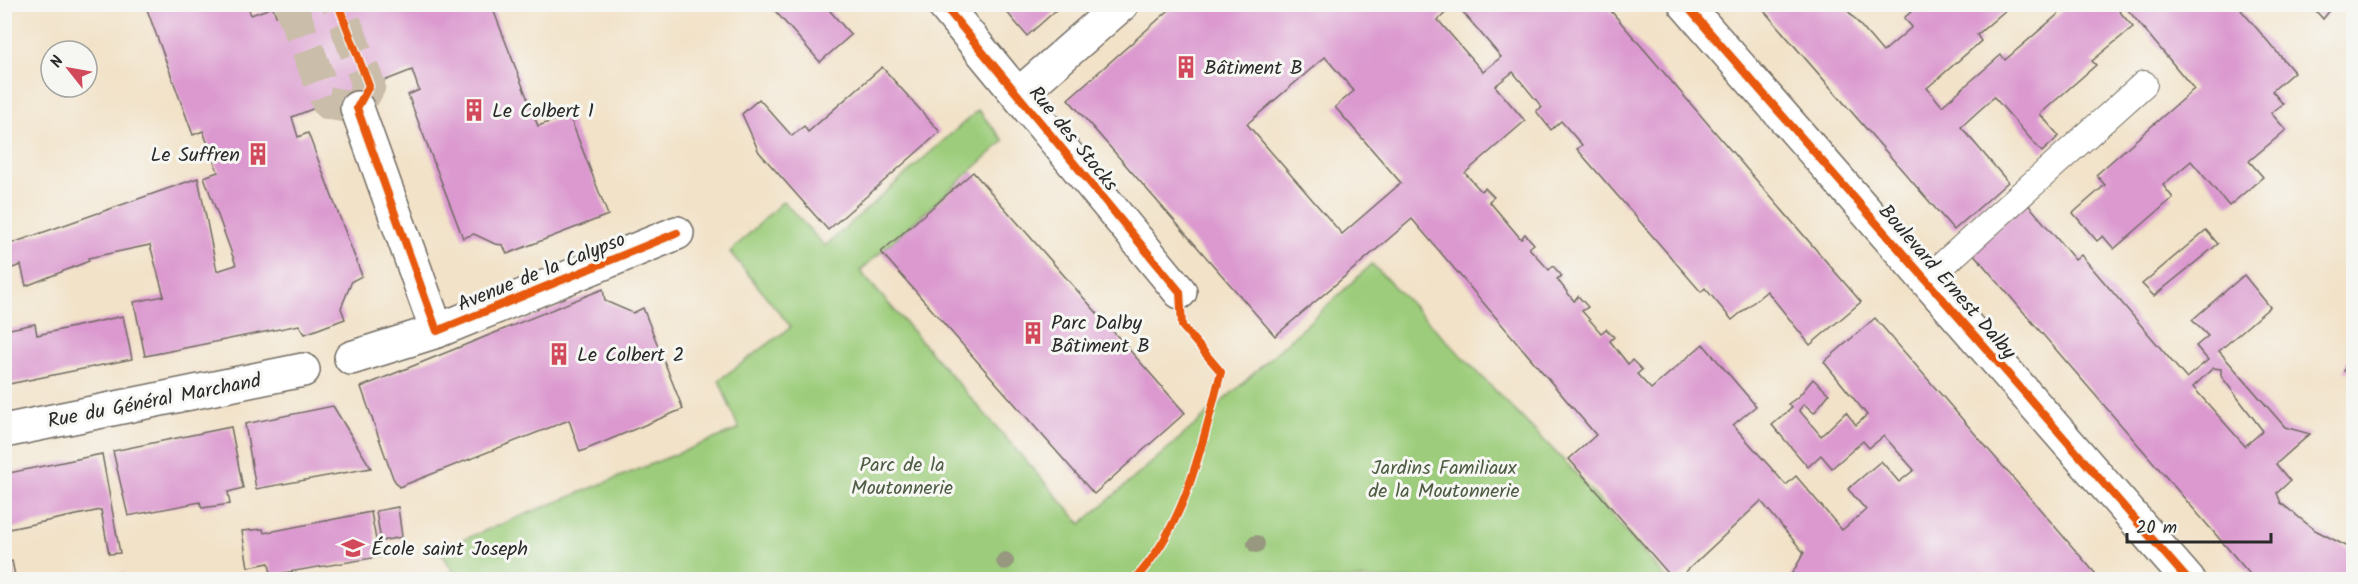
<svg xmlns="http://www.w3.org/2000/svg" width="2358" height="584" viewBox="0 0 2358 584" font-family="Kalam,sans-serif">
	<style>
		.green { fill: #9dcd7b; stroke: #647c53; stroke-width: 1.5 }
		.building { fill: #db99cf; fill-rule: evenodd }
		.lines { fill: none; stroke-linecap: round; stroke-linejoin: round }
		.minor-tunnel { stroke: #cabda9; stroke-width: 33; stroke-dasharray: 33 16; stroke-linecap: butt }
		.service-casing { stroke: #716b62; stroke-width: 28 }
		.minor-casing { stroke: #716b62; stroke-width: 36 }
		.tertiary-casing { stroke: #716b62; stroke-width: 36 }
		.service { stroke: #fff; stroke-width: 26 }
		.minor { stroke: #fff; stroke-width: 33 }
		.tertiary { stroke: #fff; stroke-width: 33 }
		.cycleway-casing { stroke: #f6f6f2; stroke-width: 11 }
		.cycleway { stroke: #e8590c; stroke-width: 8 }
		.tree { fill: #97987f }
		.labels { text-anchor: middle; stroke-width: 6; stroke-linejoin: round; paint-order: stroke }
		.poi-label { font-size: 20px; fill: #2b2b2b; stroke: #f6f6f2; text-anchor: start }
		.street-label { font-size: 20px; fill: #2b2b2b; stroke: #f6f6f2 }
		.park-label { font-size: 20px; fill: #4d5c43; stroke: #f6f6f2 }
	</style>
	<rect width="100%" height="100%" fill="#f6f6f2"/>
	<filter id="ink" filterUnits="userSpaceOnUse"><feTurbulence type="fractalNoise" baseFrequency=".0167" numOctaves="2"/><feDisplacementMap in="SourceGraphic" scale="12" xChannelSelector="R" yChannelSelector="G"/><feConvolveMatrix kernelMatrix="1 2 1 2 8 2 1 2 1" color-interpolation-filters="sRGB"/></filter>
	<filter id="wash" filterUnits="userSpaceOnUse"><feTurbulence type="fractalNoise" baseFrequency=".008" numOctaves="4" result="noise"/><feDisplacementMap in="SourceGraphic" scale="24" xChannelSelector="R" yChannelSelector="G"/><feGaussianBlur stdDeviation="1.35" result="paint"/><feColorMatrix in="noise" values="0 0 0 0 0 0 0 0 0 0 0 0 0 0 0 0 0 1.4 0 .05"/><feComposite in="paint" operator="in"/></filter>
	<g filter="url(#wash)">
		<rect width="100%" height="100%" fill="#f2e2c8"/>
		<!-- green -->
		<polygon class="green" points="978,110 1004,141 860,271 1081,524 1241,385 1372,264 1570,467 1667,579 458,579 439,549 739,429 719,380 791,327 730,252 783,201 825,246"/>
		<g id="blocks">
			<!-- building -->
			<g class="building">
				<polygon points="145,4 247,4 251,15 273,7 276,16 305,4 491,4 538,126 569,115 608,215 507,254 503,245 495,244 474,234 463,238 408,95 419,90 412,70 292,117 298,137 308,133 362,276 352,281 341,308 345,319 305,334 299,325 145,356 134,302 164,296 150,245 88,258 89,261 26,286 21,265 4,271 4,246 198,178 217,271 236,265 204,177 218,172 203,131 193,135"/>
				<polygon points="769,4 837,4 830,11 851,35 820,62"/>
				<polygon points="1000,4 1063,4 1027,36"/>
				<path d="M1176 4H1455L1438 20 1483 72 1501 57 1456 4H1605L1861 302 1810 345 1767 291 1732 320 1705 288 1701 292 1577 149 1582 145 1561 121 1551 130 1536 111 1542 107 1513 72 1495 86 1525 121 1465 173 1481 191 1485 188 1494 197 1489 201 1521 239 1525 234 1534 244 1529 248 1549 270 1553 266 1562 276 1557 279 1574 301 1578 296 1588 307 1582 311 1601 333 1606 329 1614 337 1610 341 1628 364 1632 360 1642 370 1637 374 1651 389 1703 344 1756 406 1733 425 1786 485 1796 476 1842 530 1866 510 1848 489 1881 461 1899 482 1914 470 1884 436 1869 448 1863 441 1832 468 1821 455 1808 467 1772 425 1792 408 1788 404 1798 397 1813 379 1829 394 1814 413 1804 404 1799 410 1821 436 1846 412 1856 425 1867 415 1824 362 1875 318 2101 580H1788L1804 553 1761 501 1677 580H1674L1569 459 1596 435 1412 219 1275 336 1068 99ZM1325 57 1354 91 1335 107 1401 183 1342 234 1247 124Z"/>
				<polygon points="1758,4 1842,4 1883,52 1912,27 1904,18 1920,4 2003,4 2007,9 1977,35 1981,41 1927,88 1942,106 2001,55 2005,60 2070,4 2113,4 2133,27 2092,61 2096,65 2040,114 2059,136 2042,152 1994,97 1961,127 2008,182 1954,230"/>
				<polygon points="2123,4 2236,4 2294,72 2272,91 2283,104 2271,113 2286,130 2249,161 2263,177 2229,206 2191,161 2163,185 2173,198 2114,249 2103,236 2097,241 2073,213 2105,185 2096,175 2194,89"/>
				<polygon points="2310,4 2335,4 2323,19"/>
				<polygon points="882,67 940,132 828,230 759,152 742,114 759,99 792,136 804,126 808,132"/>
				<polygon points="973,172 1185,413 1094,494 881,252"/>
				<path d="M2027 203 2075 260 2081 255 2186 378 2208 360 2196 346 2208 336 2192 320 2244 275 2270 307 2219 351 2285 427 2310 434 2276 464 2290 481 2277 493 2281 503 2315 530 2354 550V580H2255L2020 308 1972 252ZM2213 368 2221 369V376L2263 431 2245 446 2193 387Z"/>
				<polygon points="2206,230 2218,244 2154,296 2142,284"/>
				<polygon points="603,289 605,301 633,313 643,308 683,409 580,452 569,420 399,487 393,478 361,387"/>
				<polygon points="123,316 132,359 4,385 4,330 35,324 37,335"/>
				<polygon points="2353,338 2354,338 2354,373 2344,371"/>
				<polygon points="333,406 371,468 256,489 245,424"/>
				<polygon points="231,427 243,488 228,492 230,504 202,508 200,502 128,516 113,451"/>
				<polygon points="102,454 120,553 109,554 101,510 4,530 4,474"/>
				<polygon points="398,507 402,537 381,541 376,511"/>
				<polygon points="371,512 379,557 271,575 269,563 248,567 242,531 263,529 264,533"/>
				<polygon points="12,561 16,580 4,580 4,562"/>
				<polygon points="124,573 125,580 94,580 94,578"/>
			</g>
		</g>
	</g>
	<g filter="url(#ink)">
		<use href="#blocks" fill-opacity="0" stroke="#716b62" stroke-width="1.5"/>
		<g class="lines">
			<!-- minor-tunnel -->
			<polyline class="minor-tunnel" points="294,4 292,9 328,103 357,108 369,86 338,4"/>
			<!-- service casing -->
			<g class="service-casing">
				<polyline id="service" points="1926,280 2144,84"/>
			</g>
			<!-- minor casing -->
			<g class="minor-casing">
				<g id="minor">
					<polyline points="943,4 1180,292"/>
					<polyline points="1018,95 1122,4"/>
					<polyline points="357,108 437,331 677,233"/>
					<polyline points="351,358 437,331"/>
					<polyline points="4,431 303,370"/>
				</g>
			</g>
			<!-- tertiary casing -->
			<g class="tertiary-casing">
				<polyline id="tertiary" points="1685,4 2188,580"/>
			</g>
			<!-- service -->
			<use href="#service" class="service"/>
			<!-- minor -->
			<use href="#minor" class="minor"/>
			<!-- tertiary -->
			<use href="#tertiary" class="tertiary"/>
			<!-- cycleway casing -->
			<g class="cycleway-casing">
				<g id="cycleway">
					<polyline points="338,4 369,86 357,108 437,331 677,233"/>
					<path d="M943 4 1180 292 1182 326 1221 372C1202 443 1187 525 1134 580"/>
					<polyline points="1685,4 2188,580"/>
				</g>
			</g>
			<!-- cycleway -->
			<use href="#cycleway" class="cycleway"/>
		</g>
		<!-- trees -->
		<g class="tree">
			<circle cx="1256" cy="544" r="9"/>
			<circle cx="1005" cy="561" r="9"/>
		</g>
	</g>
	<!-- icons -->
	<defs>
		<g id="building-bare" transform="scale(1.8)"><path d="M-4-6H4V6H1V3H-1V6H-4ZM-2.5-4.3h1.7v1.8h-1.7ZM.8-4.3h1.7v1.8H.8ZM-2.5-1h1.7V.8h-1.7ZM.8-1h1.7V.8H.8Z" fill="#d1495b" stroke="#f6f6f2" stroke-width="2.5" paint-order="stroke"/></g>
		<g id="school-bare" transform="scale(1.8)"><path d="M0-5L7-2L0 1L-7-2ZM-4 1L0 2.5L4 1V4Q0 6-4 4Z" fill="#d1495b" stroke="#f6f6f2" stroke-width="2.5" paint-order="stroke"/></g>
	</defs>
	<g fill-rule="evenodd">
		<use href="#building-bare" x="1186" y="67"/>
		<use href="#building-bare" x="474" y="110"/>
		<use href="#building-bare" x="258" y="154"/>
		<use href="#building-bare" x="1033" y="333"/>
		<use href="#building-bare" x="559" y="354"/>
		<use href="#school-bare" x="353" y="548"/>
	</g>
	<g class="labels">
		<!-- poi labels -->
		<g class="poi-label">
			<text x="1204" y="74">Bâtiment B</text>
			<text x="492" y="117">Le Colbert 1</text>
			<text x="240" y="161" text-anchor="end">Le Suffren</text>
			<text x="1051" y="329">Parc Dalby<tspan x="1051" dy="23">Bâtiment B</tspan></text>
			<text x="577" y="361">Le Colbert 2</text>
			<text x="371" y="555">École saint Joseph</text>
		</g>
		<!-- street labels -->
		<g class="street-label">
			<text transform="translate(1074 138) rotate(51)" y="7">Rue des Stocks</text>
			<text transform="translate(541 271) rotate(-22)" y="7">Avenue de la Calypso</text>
			<text transform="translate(1948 281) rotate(49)" y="7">Boulevard Ernest Dalby</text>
			<text transform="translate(154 400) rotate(-11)" y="7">Rue du Général Marchand</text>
		</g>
		<!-- park labels -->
		<g class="park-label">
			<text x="902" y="471">Parc de la<tspan x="902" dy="23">Moutonnerie</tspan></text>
			<text x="1444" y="474">Jardins Familiaux<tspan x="1444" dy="23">de la Moutonnerie</tspan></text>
		</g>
	</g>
	<!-- margin -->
	<rect width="2358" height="584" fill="none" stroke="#f6f6f2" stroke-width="24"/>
	<!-- north arrow -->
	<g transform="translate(69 69) rotate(301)"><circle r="28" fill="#f6f6f2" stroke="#a5a5a2" stroke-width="1.5"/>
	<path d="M0-4.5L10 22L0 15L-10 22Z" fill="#d1495b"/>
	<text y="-9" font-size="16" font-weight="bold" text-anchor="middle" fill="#2b2b2b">N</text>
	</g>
	<!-- scale -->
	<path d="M2127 533v9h144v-9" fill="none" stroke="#2b2b2b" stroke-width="3"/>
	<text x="2136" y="533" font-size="18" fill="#2b2b2b" stroke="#f6f6f2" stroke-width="4.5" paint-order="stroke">20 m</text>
</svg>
